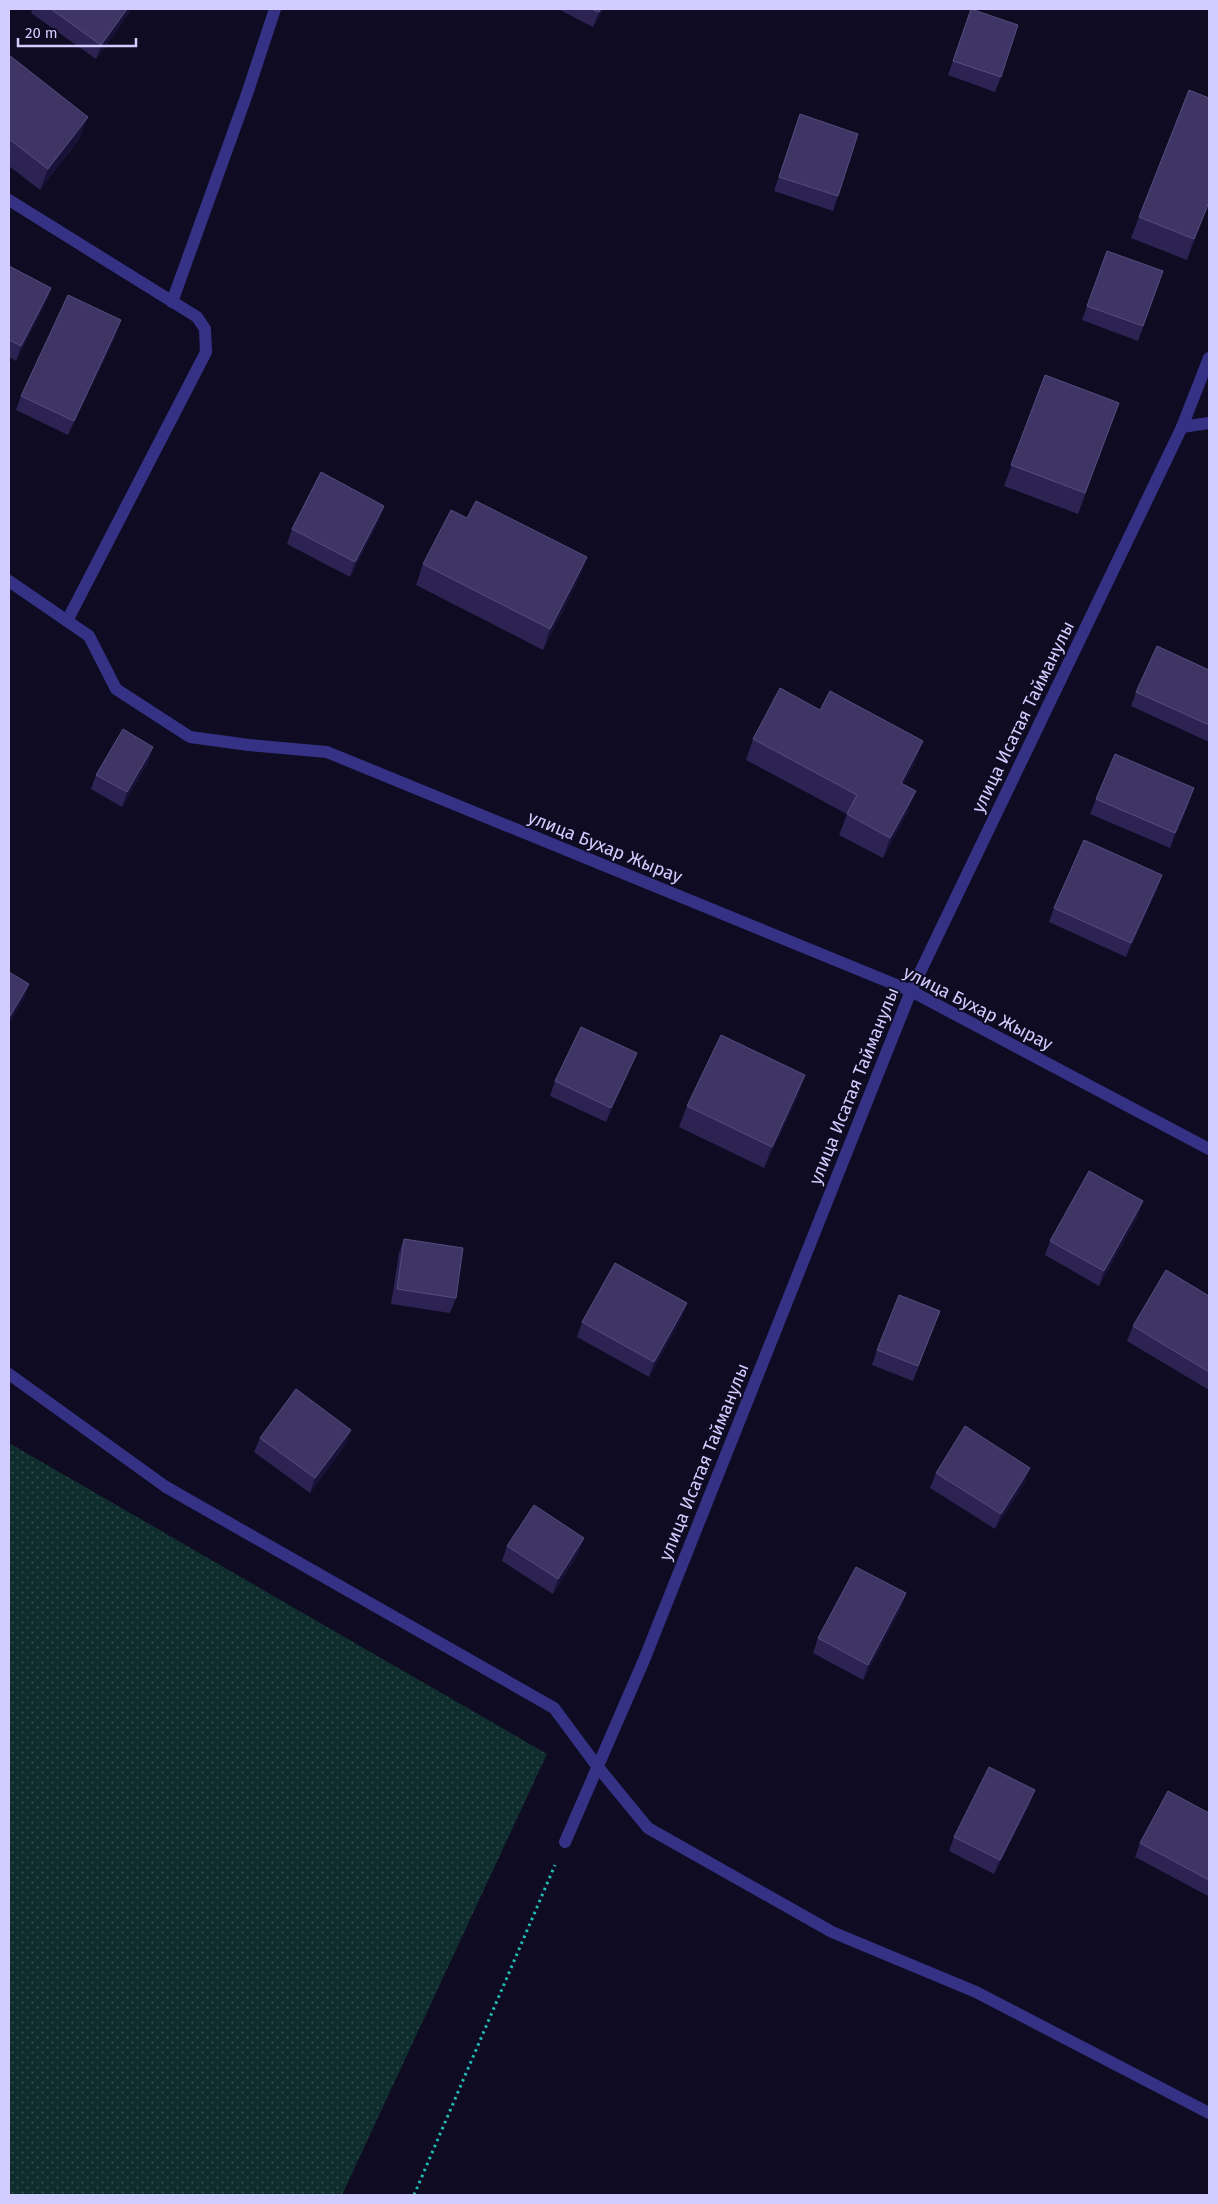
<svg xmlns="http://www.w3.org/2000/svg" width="1218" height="2204" viewBox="0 0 1218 2204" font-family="'Fira Sans',sans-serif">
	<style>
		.grass { fill: url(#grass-dots) }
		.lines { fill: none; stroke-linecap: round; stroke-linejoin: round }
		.path { stroke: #22beb4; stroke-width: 3; stroke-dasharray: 2.5 4; stroke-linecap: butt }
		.minor { stroke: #353286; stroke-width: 12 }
		.tertiary { stroke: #353286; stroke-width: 12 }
		.wall { fill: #2c2353 }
		.shaded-wall { fill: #191238 }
		.building { fill: #3e3565; stroke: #554d7e }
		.labels { text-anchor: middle; stroke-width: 4; stroke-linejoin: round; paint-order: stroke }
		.street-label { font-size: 18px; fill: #d3cdff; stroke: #0f0b23 }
	</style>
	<defs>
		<pattern id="grass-dots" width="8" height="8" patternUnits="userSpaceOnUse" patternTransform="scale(1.25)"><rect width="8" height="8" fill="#0e2d2c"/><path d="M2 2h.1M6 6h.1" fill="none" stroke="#304a4c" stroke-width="1.8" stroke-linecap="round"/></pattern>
	</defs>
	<rect width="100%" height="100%" fill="#0f0b23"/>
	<!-- grass -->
	<polygon class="grass" points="9,1443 547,1754 342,2195 9,2195"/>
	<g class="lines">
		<!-- path -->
		<polyline class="path" points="414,2195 555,1865"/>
		<!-- minor -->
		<g class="minor">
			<polyline points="9,200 197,317 205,329 206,352 67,621"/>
			<polyline points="172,302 247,94 275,9"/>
			<polyline points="1209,358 1182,427 1209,423"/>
			<polyline points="9,581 89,636 116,689 190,737 249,745 327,752 911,991 1209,1149"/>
			<polyline points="9,1374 166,1487 554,1708 597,1766 648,1828 832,1932 976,1992 1209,2113"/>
		</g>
		<!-- tertiary -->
		<polyline class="tertiary" points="565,1842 644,1660 911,991 1182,427"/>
	</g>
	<!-- wall -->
	<g class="wall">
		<polygon points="33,9 132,9 96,59 31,13"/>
		<polygon points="558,9 603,9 593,27"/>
		<polygon points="971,9 1001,77 995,92 948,75"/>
		<polygon points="9,55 80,138 40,190 9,166"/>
		<polygon points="1209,98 1209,204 1187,260 1131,238 1139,217"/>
		<polygon points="800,114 838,196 833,211 774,191"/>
		<polygon points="1107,251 1163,271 1138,341 1082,320"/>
		<polygon points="9,266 51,288 46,302 16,361 9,357"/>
		<polygon points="116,335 68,435 16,410 21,396"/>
		<polygon points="1045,375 1119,403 1078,514 1004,486"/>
		<polygon points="384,506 379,520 350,577 287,544 292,529"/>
		<polygon points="467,518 587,557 579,578 543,650 416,585 423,564"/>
		<polygon points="1209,670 1209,742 1131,706 1136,692"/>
		<polygon points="753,739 915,762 903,784 908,811 883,858 839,835 847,814 746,760"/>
		<polygon points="153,747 148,762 122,807 91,789 96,775"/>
		<polygon points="1096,799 1189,803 1170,848 1090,814"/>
		<polygon points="1162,875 1157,890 1126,957 1049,922 1054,908"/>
		<polygon points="631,1067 606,1122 550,1096 555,1081"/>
		<polygon points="798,1096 764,1168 679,1127 687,1106"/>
		<polygon points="1138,1216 1099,1286 1045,1255 1050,1241"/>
		<polygon points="404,1239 456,1298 450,1313 391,1304 399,1253"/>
		<polygon points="1209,1296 1209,1390 1127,1341 1133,1326"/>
		<polygon points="940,1311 913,1381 872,1365 877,1350"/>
		<polygon points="682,1317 649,1377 577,1337 582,1322"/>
		<polygon points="351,1430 345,1445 310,1493 254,1452 260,1438"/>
		<polygon points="936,1473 1025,1482 995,1529 930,1488"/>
		<polygon points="507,1546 579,1552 553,1594 502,1561"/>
		<polygon points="906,1593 901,1608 863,1680 813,1653 818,1638"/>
		<polygon points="1030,1804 994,1874 949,1851 954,1837"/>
		<polygon points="1209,1813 1209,1893 1208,1896 1135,1857 1140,1843"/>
	</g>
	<!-- shaded-wall -->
	<g class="shaded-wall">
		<polygon points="127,9 132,9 96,59 101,45"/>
		<polygon points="601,9 603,9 593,27 599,12"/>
		<polygon points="88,117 80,138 40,190 48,169"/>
		<polygon points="1209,202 1209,204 1187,260 1194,239"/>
		<polygon points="51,288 46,302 16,361 21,346"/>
		<polygon points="121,320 116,335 68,435 74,421"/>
		<polygon points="384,506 379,520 350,577 355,562"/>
		<polygon points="587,557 579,578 543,650 550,629"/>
		<polygon points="923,741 915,762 893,804 901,783"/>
		<polygon points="153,747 148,762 122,807 127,792"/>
		<polygon points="1194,788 1189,803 1170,848 1175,833"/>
		<polygon points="916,791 908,811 883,858 890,838"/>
		<polygon points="1162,875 1157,890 1126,957 1131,943"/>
		<polygon points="29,984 24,999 9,1024 9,1018"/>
		<polygon points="637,1053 631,1067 606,1122 611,1108"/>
		<polygon points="805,1075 798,1096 764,1168 772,1147"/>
		<polygon points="1143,1201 1138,1216 1099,1286 1104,1271"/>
		<polygon points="687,1303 682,1317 649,1377 654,1362"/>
		<polygon points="351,1430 345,1445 310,1493 315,1478"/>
		<polygon points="1030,1468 1025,1482 995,1529 1001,1514"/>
		<polygon points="584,1538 579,1552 553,1594 558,1579"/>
		<polygon points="906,1593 901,1608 863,1680 868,1665"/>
		<polygon points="1035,1790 1030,1804 994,1874 1000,1860"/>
	</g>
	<!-- building -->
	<g class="building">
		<polygon points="51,9 127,9 101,45"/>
		<polygon points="591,9 601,9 599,12"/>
		<polygon points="971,9 1018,25 1001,77 953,61"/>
		<polygon points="9,55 88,117 48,169 9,139"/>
		<polygon points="1189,90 1209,98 1209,202 1194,239 1139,217"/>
		<polygon points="800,114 858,134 838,196 779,177"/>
		<polygon points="1107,251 1163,271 1143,326 1087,306"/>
		<polygon points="9,266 51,288 21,346 9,340"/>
		<polygon points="68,295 121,320 74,421 21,396"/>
		<polygon points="1045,375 1119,403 1085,493 1011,465"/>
		<polygon points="321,472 384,506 355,562 292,529"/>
		<polygon points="476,501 587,557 550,629 423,564 451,510 467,518"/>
		<polygon points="1157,646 1209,670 1209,725 1136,692"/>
		<polygon points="780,688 820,710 830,691 923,741 901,783 916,791 890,838 847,814 857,795 753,739"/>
		<polygon points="123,729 153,747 127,792 96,775"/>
		<polygon points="1115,754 1194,788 1175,833 1096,799"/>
		<polygon points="1084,840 1162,875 1131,943 1054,908"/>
		<polygon points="9,972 29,984 9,1018"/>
		<polygon points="581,1027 637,1053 611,1108 555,1081"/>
		<polygon points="721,1035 805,1075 772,1147 687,1106"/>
		<polygon points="1089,1171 1143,1201 1104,1271 1050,1241"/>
		<polygon points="404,1239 463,1248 456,1298 397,1289"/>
		<polygon points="615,1263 687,1303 654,1362 582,1322"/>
		<polygon points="1166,1270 1209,1296 1209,1372 1133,1326"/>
		<polygon points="899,1295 940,1311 918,1366 877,1350"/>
		<polygon points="296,1389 351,1430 315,1478 260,1438"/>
		<polygon points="965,1426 1030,1468 1001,1514 936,1473"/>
		<polygon points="534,1505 584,1538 558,1579 507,1546"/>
		<polygon points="856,1567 906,1593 868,1665 818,1638"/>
		<polygon points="989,1767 1035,1790 1000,1860 954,1837"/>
		<polygon points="1168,1791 1209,1813 1209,1880 1140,1843"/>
	</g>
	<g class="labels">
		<!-- street labels -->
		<g class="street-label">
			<text transform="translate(1023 717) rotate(-64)" y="6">улица Исатая Тайманулы</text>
			<text transform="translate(605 847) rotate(22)" y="6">улица Бухар Жырау</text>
			<text transform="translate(978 1008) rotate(27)" y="6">улица Бухар Жырау</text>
			<text transform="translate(854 1086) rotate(-68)" y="6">улица Исатая Тайманулы</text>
			<text transform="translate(704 1462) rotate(-68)" y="6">улица Исатая Тайманулы</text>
		</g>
	</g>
	<!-- border -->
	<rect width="1218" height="2204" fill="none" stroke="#d3cdff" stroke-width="20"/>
	<!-- scale -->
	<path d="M18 38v8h118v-8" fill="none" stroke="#d3cdff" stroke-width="2.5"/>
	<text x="25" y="38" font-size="15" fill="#d3cdff" stroke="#0f0b23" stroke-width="4" paint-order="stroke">20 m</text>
</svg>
